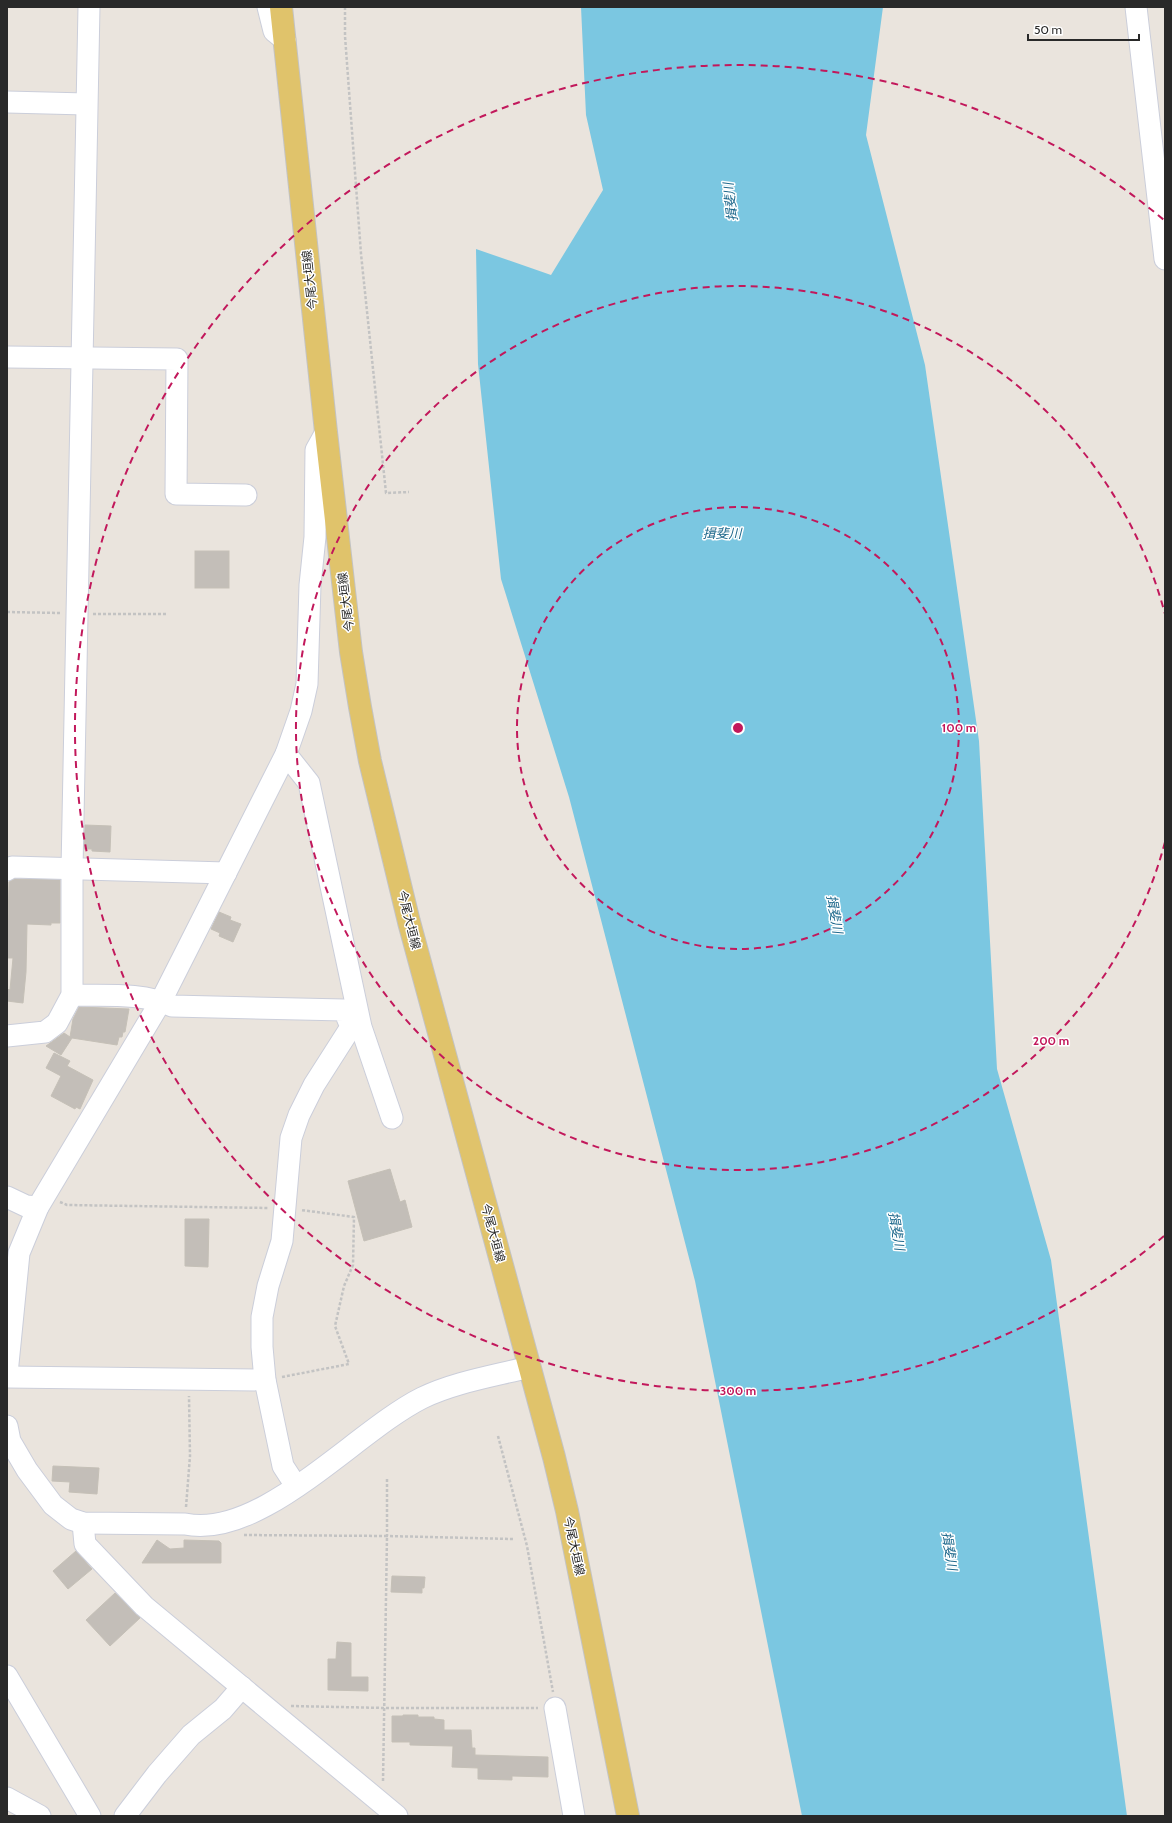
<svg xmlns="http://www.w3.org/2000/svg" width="1172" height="1823" viewBox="0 0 1172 1823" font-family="Cabin,'Noto Sans JP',sans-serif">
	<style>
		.water { fill: #7bc7e1 }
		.building { fill: #c3beb8; stroke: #c5c0b7 }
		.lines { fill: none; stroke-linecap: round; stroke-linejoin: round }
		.minor-casing { stroke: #cbceda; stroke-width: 23 }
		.major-casing { stroke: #c3c3c3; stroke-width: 24 }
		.path { stroke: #c3c3c3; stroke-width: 2.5; stroke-dasharray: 3 2; stroke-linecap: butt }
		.minor { stroke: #fff; stroke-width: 21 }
		.major { stroke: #e0c36b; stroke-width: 22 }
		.ring { fill: none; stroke: #c2185b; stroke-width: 2; stroke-dasharray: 7 5 }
		.labels { text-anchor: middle; stroke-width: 3; stroke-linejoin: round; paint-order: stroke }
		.street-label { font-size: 12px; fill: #292929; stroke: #fff }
		.water-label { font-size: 13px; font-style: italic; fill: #1c678b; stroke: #fff }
		.centre { fill: #c2185b; stroke: #fff; stroke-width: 2 }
		.ring-label { font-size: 12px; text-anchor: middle; font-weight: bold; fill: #c2185b; stroke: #fff; stroke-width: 3; stroke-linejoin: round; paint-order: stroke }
	</style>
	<rect width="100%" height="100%" fill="#eae4dd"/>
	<!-- water -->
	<polygon class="water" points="581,7 883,7 866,135 925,365 979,741 997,1069 1051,1260 1127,1816 802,1816 695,1281 569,797 501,579 478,364 476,249 551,275 603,190 586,115"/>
	<!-- building -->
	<g class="building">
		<rect x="195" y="551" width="34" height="37"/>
		<polygon points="85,825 111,826 110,852 92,851 92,849 84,849"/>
		<polygon points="15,879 60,880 60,923 51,923 51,925 27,924 26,972 23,1003 7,1001 7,989 10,990 13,958 7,958 9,882"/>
		<polygon points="219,912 231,917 230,920 241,924 233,942 219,936 220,933 211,929"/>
		<polygon points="79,1007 129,1009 125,1032 123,1032 122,1037 119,1037 117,1045 72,1038 61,1055 46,1046 64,1033 70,1037 73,1019"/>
		<polygon points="54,1053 70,1061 67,1066 93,1080 80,1109 76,1107 75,1109 51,1096 61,1076 46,1068"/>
		<polygon points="390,1169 400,1202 405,1200 412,1227 364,1241 348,1181"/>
		<polygon points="185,1219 209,1219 208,1267 185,1266"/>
		<polygon points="53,1466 99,1468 97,1494 69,1492 70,1482 52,1481"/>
		<polygon points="157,1540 170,1549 184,1548 184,1540 219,1541 221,1543 221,1563 142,1563"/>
		<polygon points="76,1551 92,1569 68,1589 53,1571"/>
		<polygon points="392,1576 425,1577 424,1588 422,1588 422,1593 391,1592"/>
		<polygon points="115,1593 140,1618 110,1646 86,1620"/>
		<polygon points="337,1642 351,1643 351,1677 368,1677 368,1691 328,1690 328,1659 336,1659"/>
		<polygon points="403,1715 418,1715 418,1717 434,1717 434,1719 444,1720 444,1730 471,1730 472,1748 475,1748 475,1755 548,1757 548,1777 512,1776 512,1780 478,1779 478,1768 452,1767 453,1746 410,1745 410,1742 392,1742 392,1716 403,1716"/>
	</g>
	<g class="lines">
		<!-- minor casing -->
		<g class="minor-casing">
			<g id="minor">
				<polyline points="268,7 274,31 285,40"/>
				<polyline points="1136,7 1165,259"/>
				<polyline points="7,102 86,104"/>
				<polyline points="7,357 177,359 176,494 246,495"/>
				<polyline points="286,754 309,783 361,1027 392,1118"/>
				<polyline points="7,870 12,867 226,873"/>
				<path d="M72 995C104 996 142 992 172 1006L344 1010 351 1027 314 1085 299 1115 291 1138 282 1241 268 1286 262 1317V1347L265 1380 283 1466 296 1486"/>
				<polyline points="7,1036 45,1032 57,1023 72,995 72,869 89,7"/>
				<polyline points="7,1197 26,1206 38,1207"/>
				<polyline points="7,1374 19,1253 38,1207 161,1001 286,754 301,711 307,684 310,585 315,537 316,450 326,432"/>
				<polyline points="7,1377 265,1380"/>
				<path d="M7 1426 10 1441 27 1470 53 1505 71 1519 83 1523 185 1524C261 1540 356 1431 422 1398 455 1382 494 1376 529 1367"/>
				<polyline points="83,1523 85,1544 144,1606 397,1816"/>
				<polyline points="7,1676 90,1816"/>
				<polyline points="555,1708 574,1816"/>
				<polyline points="7,1798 40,1816"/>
				<polyline points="125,1816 157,1774 191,1735 223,1709 242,1687"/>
			</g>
		</g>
		<!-- major casing -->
		<g class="major-casing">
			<polyline id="major" points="281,7 326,432 351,652 360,707 370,761 409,922 554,1457 567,1511 628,1816"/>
		</g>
		<!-- path -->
		<g class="path">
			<polyline points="345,7 345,36 361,254 386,493 409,492"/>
			<polyline points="7,612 60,613"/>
			<polyline points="93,614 166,614"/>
			<polyline points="60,1202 67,1205 268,1208"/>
			<polyline points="282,1377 349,1364 335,1326 344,1286 353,1265 354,1217 301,1210"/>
			<polyline points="498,1436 527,1546 553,1692"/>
			<polyline points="387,1479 387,1536 513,1539"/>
			<polyline points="186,1507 190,1456 189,1396"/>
			<polyline points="244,1535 387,1536 383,1782"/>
			<polyline points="291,1706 386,1708 538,1708"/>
		</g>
		<!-- minor -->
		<use href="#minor" class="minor"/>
		<!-- major -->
		<use href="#major" class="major"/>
	</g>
	<!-- distance rings -->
	<g class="ring">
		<circle cx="738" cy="728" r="221"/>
		<path d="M1165 842A442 442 0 1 1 1165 614"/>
		<path d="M1164 1236A663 663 0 1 1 1164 220"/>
	</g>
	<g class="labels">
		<!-- street labels -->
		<g class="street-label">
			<text transform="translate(310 280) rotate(-96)" y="4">今尾大垣線</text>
			<text transform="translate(346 602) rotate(-97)" y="4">今尾大垣線</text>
			<text transform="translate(409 920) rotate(76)" y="4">今尾大垣線</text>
			<text transform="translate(493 1233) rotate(75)" y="4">今尾大垣線</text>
			<text transform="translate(574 1546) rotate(78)" y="4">今尾大垣線</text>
		</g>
		<!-- water labels -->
		<g class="water-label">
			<text transform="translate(730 202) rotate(-97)" y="5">揖斐川</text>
			<text x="722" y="538">揖斐川</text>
			<text transform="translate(835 914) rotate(80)" y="5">揖斐川</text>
			<text transform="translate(897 1231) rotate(80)" y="5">揖斐川</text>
			<text transform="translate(950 1551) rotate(81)" y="5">揖斐川</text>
		</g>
	</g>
	<circle cx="738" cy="728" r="6" class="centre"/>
	<g class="ring-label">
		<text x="959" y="732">100 m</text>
		<text x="1051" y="1045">200 m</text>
		<text x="738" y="1395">300 m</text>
	</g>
	<!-- border -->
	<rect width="1172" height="1823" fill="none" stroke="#292929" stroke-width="16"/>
	<!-- scale -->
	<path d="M1028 34v6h111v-6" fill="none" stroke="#292929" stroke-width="2"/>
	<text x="1034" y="34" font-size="12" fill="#292929" stroke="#ffffff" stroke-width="3" paint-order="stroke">50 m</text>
</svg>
